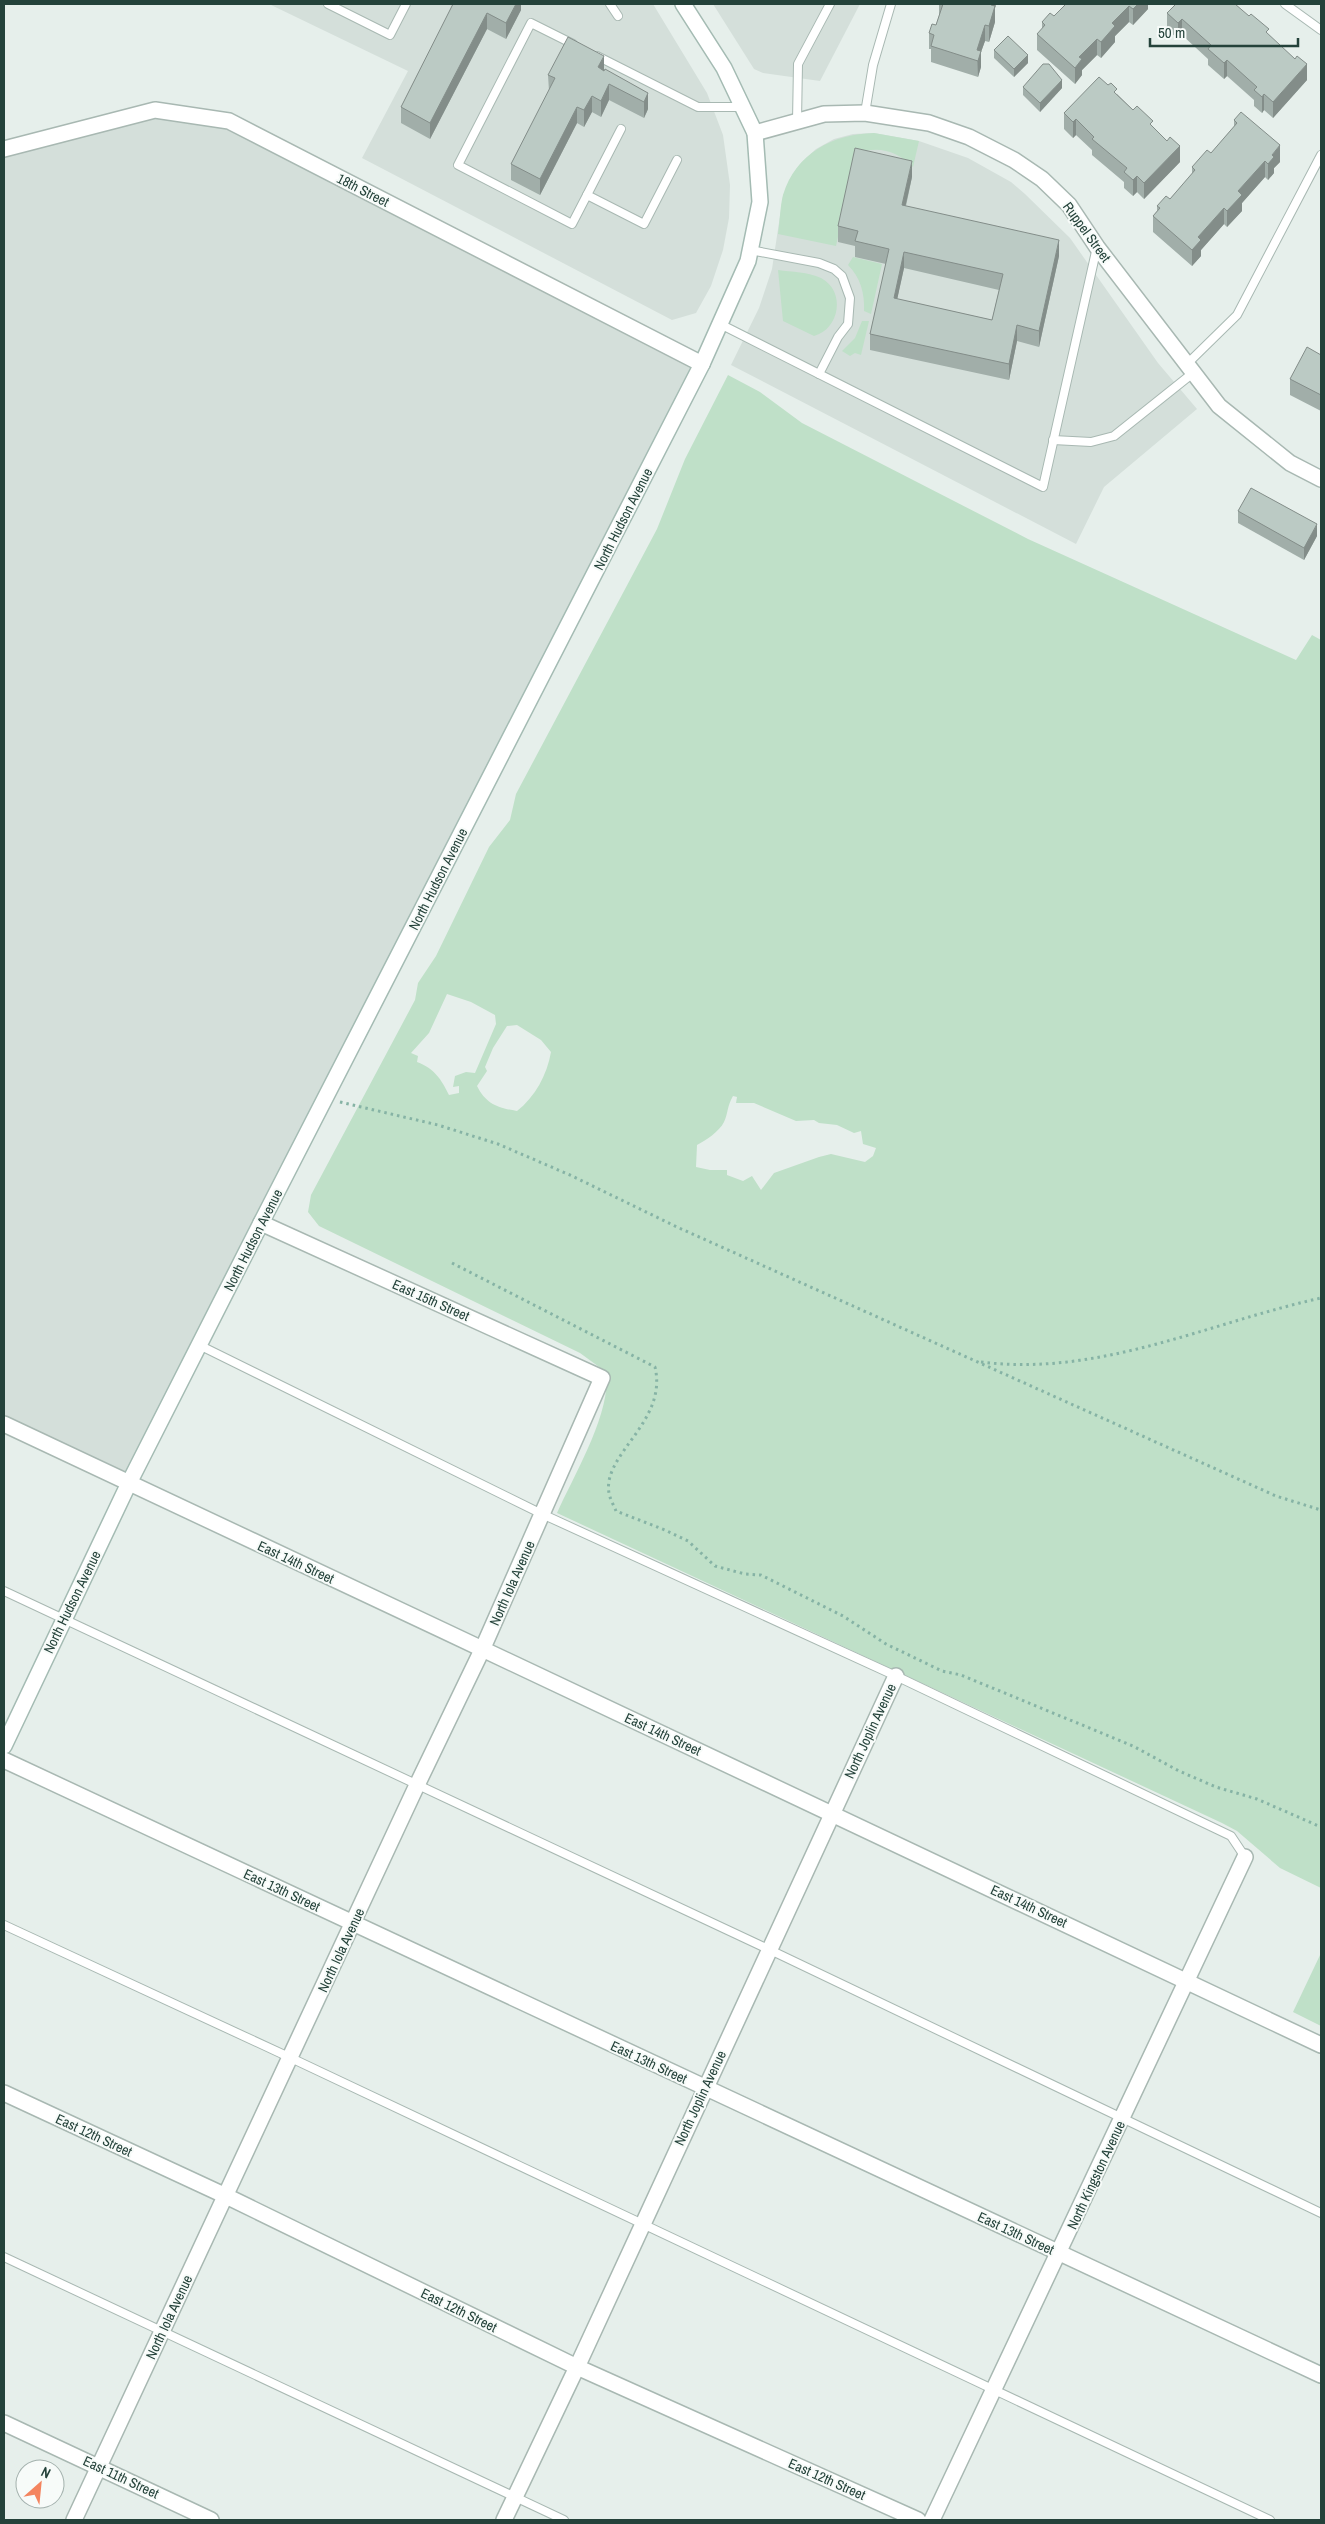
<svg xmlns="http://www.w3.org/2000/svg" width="1325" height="2524" viewBox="0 0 1325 2524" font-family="'Archivo Narrow',sans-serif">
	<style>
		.built { fill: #d4dfda }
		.green { fill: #bfe0c8; fill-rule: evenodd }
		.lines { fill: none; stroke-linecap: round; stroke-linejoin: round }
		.service-casing { stroke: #a8b8b2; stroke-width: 10 }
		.minor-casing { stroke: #a8b8b2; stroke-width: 18 }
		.tertiary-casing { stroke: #a8b8b2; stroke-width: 18 }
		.secondary-casing { stroke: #a4bbb3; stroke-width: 18 }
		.path { stroke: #86b3a5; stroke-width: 3; stroke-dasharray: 2.5 4; stroke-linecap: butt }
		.service { stroke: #fff; stroke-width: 8 }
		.minor { stroke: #fff; stroke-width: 15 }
		.tertiary { stroke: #fff; stroke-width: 15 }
		.secondary { stroke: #fff; stroke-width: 15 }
		.wall { fill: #a1aea9; fill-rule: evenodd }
		.shaded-wall { fill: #838d89 }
		.building { fill: #bbcac4; stroke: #838d89; fill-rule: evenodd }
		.labels { text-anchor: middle; stroke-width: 4; stroke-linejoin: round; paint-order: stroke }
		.street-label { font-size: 14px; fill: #24423a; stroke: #f7fbf9 }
	</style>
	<rect width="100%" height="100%" fill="#e6efeb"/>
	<!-- built -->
	<g class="built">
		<polygon points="269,4 653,4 707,93 723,135 730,185 729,218 723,250 711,286 696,313 672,320 362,158 408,71"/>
		<polygon points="713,4 860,4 820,81 763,73 754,69"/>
		<polygon points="155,110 229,121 702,364 129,1483 4,1424 4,149"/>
		<polygon points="874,133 919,141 968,158 1011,182 1025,194 1070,238 1158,363 1197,409 1104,487 1076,544 731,365 759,308 772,269 783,196 790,179 800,164 816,149 834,139 853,134"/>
	</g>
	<!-- green -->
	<g class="green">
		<path d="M874 133 919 141 913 167C897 151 878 145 856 154L836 246 778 234C780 221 780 207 783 195 796 153 833 134 874 133Z"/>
		<path d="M853 257 882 264 871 314 864 311C865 293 860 277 848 265Z"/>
		<path d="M778 270C792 272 808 272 821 278 846 291 840 329 814 336L783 321Z"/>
		<polygon points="862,321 869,321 861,355 855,353 850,356 842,351 855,338"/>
		<path d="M728 375 760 392 802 423 1028 539 1296 660 1312 635 1321 640V1888L1280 1868 1237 1831 1222 1823 557 1513C574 1475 612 1412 606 1372L580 1353 319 1226 308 1212 311 1195 415 1000 418 983 436 956 489 847 510 820 516 794 657 529 685 459ZM447 994 471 1002 495 1015 496 1024 475 1073 466 1072 455 1076 453 1087 459 1086V1093L449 1095C441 1079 435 1069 417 1062L418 1056 411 1053 429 1033ZM517 1025 541 1040 551 1052C547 1075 535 1097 517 1111 498 1108 486 1104 477 1086L487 1071 485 1067 493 1048 507 1026ZM733 1096 737 1097 736 1103H754L796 1121 814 1120 819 1123 837 1125 854 1133 861 1131 863 1144 876 1148 873 1156 865 1162 831 1154 819 1157 774 1173 761 1190 752 1176 743 1181 727 1175V1170H710L696 1167 697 1145C706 1140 719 1132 724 1122 728 1114 727 1106 733 1096Z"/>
		<polygon points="1321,1953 1321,2026 1293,2012"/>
	</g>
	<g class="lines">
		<!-- service casing -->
		<g class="service-casing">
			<g id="service">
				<polyline points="328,4 390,35 406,4"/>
				<polyline points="610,4 618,16"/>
				<polyline points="1285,4 1321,30"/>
				<polyline points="573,44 531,23 458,165 572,224 587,195 644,224 677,160"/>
				<polyline points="597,56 698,107 743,107"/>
				<polyline points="865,113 873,65 891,4"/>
				<polyline points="797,121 798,64 830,4"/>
				<polyline points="587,195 621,129"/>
				<polyline points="750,250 819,263 834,269 842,276 850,298 848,324 838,337 819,374"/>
				<polyline points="720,324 1043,487 1097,247"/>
				<polyline points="1187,364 1237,315 1321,155"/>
				<polyline points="1053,440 1091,442 1114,436 1193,373"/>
				<polyline points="199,1345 542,1514 896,1676 1231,1836 1245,1857"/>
				<polyline points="4,1591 768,1949 1321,2213"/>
				<polyline points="4,1925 291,2058 1270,2520"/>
				<polyline points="4,2257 564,2520"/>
			</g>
		</g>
		<!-- minor casing -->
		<g class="minor-casing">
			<g id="minor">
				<polyline points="4,149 155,110 229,121 702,364"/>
				<path d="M4 1424C443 1631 883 1836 1321 2045"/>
				<polyline points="4,1760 1321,2375"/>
				<polyline points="4,2093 226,2196 577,2367 918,2520"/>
				<polyline points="577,2367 896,1676"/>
				<polyline points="4,2423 211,2520"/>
				<polyline points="74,2520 417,1785 482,1650 602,1378 261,1223"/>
				<polyline points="932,2520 1245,1857"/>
			</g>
		</g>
		<!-- tertiary casing -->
		<g class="tertiary-casing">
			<g id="tertiary">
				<polyline points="755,133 824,114 865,113 929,123 969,137 1014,160 1042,179 1069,205 1097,247 1219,406 1290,463 1321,479"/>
				<polyline points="504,2520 577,2367"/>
			</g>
		</g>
		<!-- secondary casing -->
		<g class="secondary-casing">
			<polyline id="secondary" points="4,1746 129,1483 261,1223 702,364 748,261 760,202 755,133 724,68 683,4"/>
		</g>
		<!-- path -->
		<g class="path">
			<polyline points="340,1102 438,1125 498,1144 570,1175 677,1227 1276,1496 1321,1510"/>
			<path d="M452 1263 655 1367C668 1422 602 1454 609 1493 610 1499 614 1506 616 1511L665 1530 688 1541 715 1566 745 1574 761 1575 843 1616 886 1644 942 1671 961 1675 1133 1746 1179 1771 1216 1787 1257 1799 1321 1827"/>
			<path d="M981 1362C1099 1377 1208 1323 1321 1298"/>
		</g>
		<!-- service -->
		<use href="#service" class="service"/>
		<!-- minor -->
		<use href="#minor" class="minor"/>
		<!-- tertiary -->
		<use href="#tertiary" class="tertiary"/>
		<!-- secondary -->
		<use href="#secondary" class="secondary"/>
	</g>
	<!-- wall -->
	<g class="wall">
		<polygon points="452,4 521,4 521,10 506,39 487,29 430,139 401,123 401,107 452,7"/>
		<polygon points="939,4 996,4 995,8 995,22 989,42 985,41 981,52 981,67 978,77 931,62 931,49 929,49 929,33 936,25 939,16"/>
		<polygon points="1066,4 1148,4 1148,9 1133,25 1129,22 1115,36 1115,42 1101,58 1097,55 1082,70 1082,75 1075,84 1037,50 1037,34 1042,29 1042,22 1054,16"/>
		<polygon points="1167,13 1269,35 1307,80 1273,118 1264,110 1262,113 1254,106 1254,100 1227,76 1224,79 1208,65 1208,59 1182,35 1178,39 1167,29"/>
		<polygon points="994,50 1028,63 1014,77 994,58"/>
		<polygon points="604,71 648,93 648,109 644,118 609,100 601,117 592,112 584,127 577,123 540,195 511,180 511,164 549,91 548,75"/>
		<polygon points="1023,87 1062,88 1040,112 1023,95"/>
		<polygon points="1117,94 1133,110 1153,127 1180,162 1144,199 1137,192 1133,196 1124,188 1124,182 1092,155 1092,150 1076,135 1073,138 1064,129 1064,113"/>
		<polygon points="1234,120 1280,162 1274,168 1274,173 1268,180 1265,177 1242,203 1242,211 1227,227 1224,224 1201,250 1201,256 1192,266 1153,232 1153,216 1157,211 1157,206 1170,199 1192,174 1192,167 1211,153 1234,127"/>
		<path d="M912 177 906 206 1059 256 1039 347 1017 341 1009 380 870 350V334L886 264 855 257V246L838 242V226ZM904 268 999 290 992 320 897 299Z"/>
		<polygon points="1321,355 1321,411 1290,395 1290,379"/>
		<polygon points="1238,511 1317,536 1304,560 1238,523"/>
	</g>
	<!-- shaded-wall -->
	<g class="shaded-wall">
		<polygon points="516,4 521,4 521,10 506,39 506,23"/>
		<polygon points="991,4 996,4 995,8 995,22 989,42 989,26"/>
		<polygon points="1138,4 1148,4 1148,9 1133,25 1133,9"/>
		<polygon points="1129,6 1129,22 1115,36 1115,42 1101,58 1101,42 1112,23"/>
		<polygon points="487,13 487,29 430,139 430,123"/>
		<polygon points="1182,19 1182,35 1178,39 1178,23"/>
		<polygon points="985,25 985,41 981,52 981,67 978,77 977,50"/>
		<polygon points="1097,39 1097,55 1082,70 1082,75 1075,84 1075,68 1079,57"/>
		<polygon points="1028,55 1028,63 1014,77 1014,69"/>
		<polygon points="604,56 604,72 598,67"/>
		<polygon points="1227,60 1227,76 1224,79 1224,63"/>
		<polygon points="1307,64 1307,80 1273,118 1273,102"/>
		<polygon points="1062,80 1062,88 1040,112 1040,103"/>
		<polygon points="609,84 609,100 601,117 601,101"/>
		<polygon points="648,93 648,109 644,118 644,102"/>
		<polygon points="1264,94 1264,110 1262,113 1262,97"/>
		<polygon points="592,96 592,112 584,127 584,110"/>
		<polygon points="577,107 577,123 540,195 540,179"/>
		<polygon points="1076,119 1076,135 1073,138 1073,122"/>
		<polygon points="1280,145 1280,162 1274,168 1274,173 1268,180 1268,164 1272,155"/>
		<polygon points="1180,146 1180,162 1144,199 1144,183"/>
		<polygon points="912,161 912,177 902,221 902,205"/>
		<polygon points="1265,161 1265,177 1242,203 1242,211 1227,227 1227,211 1238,191"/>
		<polygon points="1137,176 1137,192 1133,196 1133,180"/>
		<polygon points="1224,208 1224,224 1201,250 1201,256 1192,266 1192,250 1198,237"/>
		<polygon points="1059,240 1059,256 1039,347 1039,331"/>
		<polygon points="904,252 904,268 894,314 894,298"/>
		<polygon points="1017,325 1017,341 1009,380 1009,364"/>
		<polygon points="1317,524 1317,536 1304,560 1304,548"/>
	</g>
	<!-- building -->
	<g class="building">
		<polygon points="453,4 516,4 506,23 487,13 430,123 401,107"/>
		<polygon points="943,4 991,4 991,5 995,6 989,26 985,25 977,50 981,51 978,61 931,46 934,35 929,33 932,24 936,25"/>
		<polygon points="1066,4 1138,4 1133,9 1129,6 1112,23 1115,26 1101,42 1097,39 1079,57 1082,59 1075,68 1037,34 1045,25 1042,22 1050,13 1054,16"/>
		<polygon points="1176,4 1235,4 1249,16 1251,14 1269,29 1266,32 1295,59 1297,56 1307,64 1273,102 1264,94 1262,97 1254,90 1257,87 1227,60 1224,63 1208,49 1211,45 1182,19 1178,23 1167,13"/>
		<polygon points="1008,36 1028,55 1014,69 994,50"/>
		<polygon points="568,37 604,56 598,67 604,71 605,69 648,93 644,102 609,84 601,101 592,96 584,110 577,107 540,179 511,164 555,78 548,75"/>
		<polygon points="1043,64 1049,64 1062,80 1040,103 1023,87"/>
		<polygon points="1099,77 1108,85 1111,83 1117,89 1114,92 1133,110 1137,106 1153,121 1150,124 1167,141 1170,137 1180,146 1144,183 1137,176 1133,180 1124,172 1127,168 1092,139 1094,137 1076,119 1073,122 1064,113"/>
		<polygon points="1241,112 1280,145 1272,155 1274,157 1268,164 1265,161 1238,191 1242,195 1227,211 1224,208 1198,237 1201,240 1192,250 1153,216 1160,208 1157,206 1166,196 1170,199 1195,170 1192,167 1207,150 1211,153 1237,123 1234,120"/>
		<path d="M855 148 912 161 902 205 1059 240 1039 331 1017 325 1009 364 870 334 889 249 855 241 858 231 838 226ZM904 252 1003 274 992 320 894 298Z"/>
		<polygon points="1307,347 1321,355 1321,395 1290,379"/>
		<polygon points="1251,488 1317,524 1304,548 1238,511"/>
	</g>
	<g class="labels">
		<!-- street labels -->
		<g class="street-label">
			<text transform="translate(363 190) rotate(27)" y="5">18th Street</text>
			<text transform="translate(1087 232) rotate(54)" y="5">Ruppel Street</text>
			<text transform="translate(623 519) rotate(-63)" y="5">North Hudson Avenue</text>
			<text transform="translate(438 879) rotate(-63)" y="5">North Hudson Avenue</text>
			<text transform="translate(253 1240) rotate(-63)" y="5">North Hudson Avenue</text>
			<text transform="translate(431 1300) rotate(24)" y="5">East 15th Street</text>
			<text transform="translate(296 1562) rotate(25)" y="5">East 14th Street</text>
			<text transform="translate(512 1583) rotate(-66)" y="5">North Iola Avenue</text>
			<text transform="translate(72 1602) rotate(-64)" y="5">North Hudson Avenue</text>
			<text transform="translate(870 1731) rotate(-65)" y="5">North Joplin Avenue</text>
			<text transform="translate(663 1734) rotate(25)" y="5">East 14th Street</text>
			<text transform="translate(282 1890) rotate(25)" y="5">East 13th Street</text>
			<text transform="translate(1029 1906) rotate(25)" y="5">East 14th Street</text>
			<text transform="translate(341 1950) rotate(-65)" y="5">North Iola Avenue</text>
			<text transform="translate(649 2062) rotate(25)" y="5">East 13th Street</text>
			<text transform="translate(700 2098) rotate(-65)" y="5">North Joplin Avenue</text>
			<text transform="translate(94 2135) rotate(25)" y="5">East 12th Street</text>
			<text transform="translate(1096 2175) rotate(-65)" y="5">North Kingston Avenue</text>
			<text transform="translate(1016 2233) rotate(25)" y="5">East 13th Street</text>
			<text transform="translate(459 2310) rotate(26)" y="5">East 12th Street</text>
			<text transform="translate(169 2317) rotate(-65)" y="5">North Iola Avenue</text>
			<text transform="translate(121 2477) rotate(25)" y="5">East 11th Street</text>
			<text transform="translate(827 2479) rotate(24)" y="5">East 12th Street</text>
		</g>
	</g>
	<!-- border -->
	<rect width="1325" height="2524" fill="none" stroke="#24423a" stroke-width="10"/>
	<!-- north arrow -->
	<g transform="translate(40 2484) rotate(27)"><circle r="24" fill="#f7fbf9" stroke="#a3b1ad"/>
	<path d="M0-4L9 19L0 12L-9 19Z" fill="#f4845f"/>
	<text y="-8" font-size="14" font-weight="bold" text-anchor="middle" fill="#24423a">N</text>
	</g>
	<!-- scale -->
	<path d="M1150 38v8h148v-8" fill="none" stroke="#24423a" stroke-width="2.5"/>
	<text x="1158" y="38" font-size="15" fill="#24423a" stroke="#f7fbf9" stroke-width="4" paint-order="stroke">50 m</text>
</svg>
